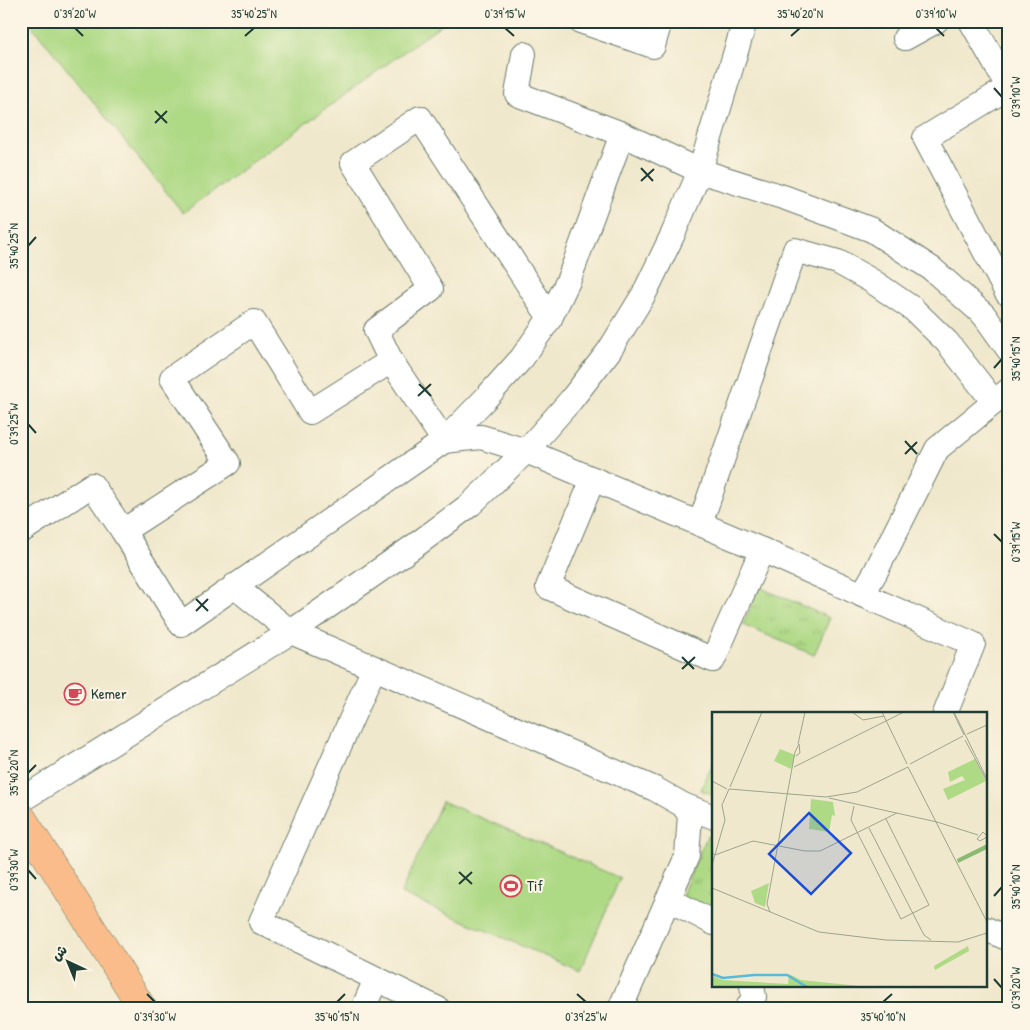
<svg xmlns="http://www.w3.org/2000/svg" width="1030" height="1030" viewBox="0 0 1030 1030" font-family="'Patrick Hand','Playpen Sans Arabic',sans-serif">
	<style>
		.grass { fill: url(#grass-tufts); stroke: #668b5c }
		.pitch { fill: #aed985; stroke: #668b5c }
		.lines { fill: none; stroke-linecap: round; stroke-linejoin: round }
		.minor-casing { stroke: #687969; stroke-width: 26 }
		.major-casing { stroke: #687969; stroke-width: 29 }
		.minor { stroke: #fff; stroke-width: 24 }
		.major { stroke: #f9bc8a; stroke-width: 28 }
		.ticks { fill: none; stroke: #1f3d34; stroke-width: 2 }
		.labels { text-anchor: middle; stroke-width: 4; stroke-linejoin: round; paint-order: stroke }
		.poi-label { font-size: 15px; fill: #1f3d34; stroke: #fcf5e5; text-anchor: start }
		.inset-river { fill: none; stroke: #59bad7; stroke-width: 2.5 }
		.inset-road { fill: none; stroke: #9ca48f; stroke-width: 1 }
		.view { fill: #1d4ed8; fill-opacity: 0.15; stroke: #1d4ed8; stroke-width: 2.5 }
		.inset-edge { fill: none; stroke: #1f3d34; stroke-width: 2.5 }
		.neatline { fill: none; stroke: #1f3d34; stroke-width: 2 }
		.ticks-label { font-size: 12px; text-anchor: middle; fill: #1f3d34 }
	</style>
	<defs>
		<pattern id="grass-tufts" width="24" height="20" patternUnits="userSpaceOnUse" patternTransform="scale(1.25)"><rect width="24" height="20" fill="#aed985"/><path d="M3 7l-1-3M5 7V3M7 7l1-3M15 17l-1-3M17 17v-4M19 17l1-3" fill="none" stroke="#95bb73"/></pattern>
	</defs>
	<rect width="100%" height="100%" fill="#fcf5e5"/>
	<filter id="ink" filterUnits="userSpaceOnUse"><feTurbulence type="fractalNoise" baseFrequency=".02" numOctaves="2"/><feDisplacementMap in="SourceGraphic" scale="10" xChannelSelector="R" yChannelSelector="G"/><feConvolveMatrix kernelMatrix="1 2 1 2 8 2 1 2 1" color-interpolation-filters="sRGB"/></filter>
	<filter id="wash" filterUnits="userSpaceOnUse"><feTurbulence type="fractalNoise" baseFrequency=".0096" numOctaves="4" result="noise"/><feDisplacementMap in="SourceGraphic" scale="20" xChannelSelector="R" yChannelSelector="G"/><feGaussianBlur stdDeviation="1.12" result="paint"/><feColorMatrix in="noise" values="0 0 0 0 0 0 0 0 0 0 0 0 0 0 0 0 0 1.4 0 .05"/><feComposite in="paint" operator="in"/></filter>
	<g filter="url(#wash)">
		<rect width="100%" height="100%" fill="#f0e8cc"/>
		<!-- grass -->
		<g class="grass">
			<polygon points="759,587 830,618 814,655 743,625"/>
			<polygon points="714,761 714,795 701,790"/>
			<polygon points="707,836 714,839 714,911 681,897"/>
		</g>
		<!-- pitch -->
		<g class="pitch">
			<polygon points="28,21 446,21 183,213"/>
			<polygon points="442,801 620,878 580,971 401,894"/>
		</g>
	</g>
	<g filter="url(#ink)">
		<g class="lines">
			<!-- minor casing -->
			<g class="minor-casing">
				<g id="minor">
					<polyline points="580,21 653,46 660,21"/>
					<polyline points="971,21 1009,88"/>
					<polyline points="905,38 936,21"/>
					<polyline points="524,54 517,94 622,134 700,171 786,198 872,230 932,269 984,315 1009,350"/>
					<polyline points="1007,293 925,138 1009,87"/>
					<polyline points="550,318 420,118 353,163 431,289 376,330 391,361 444,441 481,437 526,451 762,550 973,644 945,714"/>
					<polyline points="593,479 548,587 713,660 762,550"/>
					<polyline points="700,524 795,250 838,262 872,281 913,309 947,342 994,402"/>
					<polyline points="21,531 92,485 123,531 228,463 172,378 254,322 310,412 391,361"/>
					<polyline points="123,531 181,624 444,441 485,399 522,358 550,318 569,279 622,134"/>
					<polyline points="234,586 291,632 655,789 683,805 690,815 687,856 620,1009"/>
					<polyline points="862,595 875,573 937,449 1009,390"/>
					<polyline points="374,668 261,922 438,1009"/>
					<polyline points="21,800 291,632 420,542 471,504 526,451 571,400 609,351 644,294 673,234 700,171 745,21"/>
					<polyline points="683,805 714,817"/>
					<polyline points="668,899 714,923"/>
					<polyline points="986,929 1009,939"/>
					<polyline points="363,1009 376,979"/>
					<polyline points="747,1009 754,997 752,986"/>
				</g>
			</g>
			<!-- major casing -->
			<g class="major-casing">
				<polyline id="major" points="21,816 143,1009"/>
			</g>
			<!-- minor -->
			<use href="#minor" class="minor"/>
			<!-- major -->
			<use href="#major" class="major"/>
		</g>
	</g>
	<!-- ticks -->
	<path class="ticks" d="M75 28 83 36M505 28 514 36M936 28 944 36M245 36 254 28M791 36 800 28M994 88 1002 97M155 111 167 123M155 123 167 111M641 168 653 181M641 181 654 169M28 246 36 237M994 368 1002 359M419 384 431 396M418 396 431 384M28 424 36 433M905 441 917 454M905 454 917 442M994 534 1002 542M196 599 208 611M196 611 208 599M682 657 694 669M682 669 695 657M28 773 36 765M28 870 36 879M459 872 472 884M459 884 472 872M994 896 1002 887M994 979 1002 988M147 994 155 1002M577 994 586 1002M337 1002 345 994M883 1002 892 994"/>
	<!-- icons -->
	<defs>
		<g id="cafe-ring" transform="scale(1.125)"><circle r="9.5" fill="#fcf5e5" stroke="#d1495b" stroke-width="1.5"/><path d="M-5.5-4.5H6V0H3Q3 3.5 0 3.5H-2.5Q-5.5 3.5-5.5 0ZM3-3.2v2h1.7v-2ZM-6 4.5H4V6H-6Z" fill="#d1495b"/></g>
		<g id="stadium-ring" transform="scale(1.125)"><circle r="9.5" fill="#fcf5e5" stroke="#d1495b" stroke-width="1.5"/><path d="M0-5a6.5 5 0 1 0 0 10a6.5 5 0 1 0 0-10ZM-3.5-1.8h7v3.6h-7Z" fill="#d1495b"/></g>
	</defs>
	<g fill-rule="evenodd">
		<use href="#cafe-ring" x="75" y="694"/>
		<use href="#stadium-ring" x="511" y="886"/>
	</g>
	<g class="labels">
		<!-- poi labels -->
		<g class="poi-label">
			<text x="91" y="699">Kemer</text>
			<text x="527" y="891">Tif</text>
		</g>
	</g>
	<!-- overview -->
	<g transform="translate(712 712)">
		<rect width="275" height="275" fill="#f0e8cc"/>
		<path d="M256 234 257 239 223 258 222 254Z" fill="#aed985"/>
		<path d="M275 132V137L246 151 245 147Z" fill="#8ab972"/>
		<path d="M77 262 89 268 157 275H0V264L11 268 76 272Z" fill="#aed985"/>
		<path d="M57 171 53 195 43 191 39 179Z" fill="#aed985"/>
		<path d="M263 47 274 69 236 88 231 77 253 68 250 64 238 70 236 60Z" fill="#aed985"/>
		<path d="M68 37 83 43 79 57 62 49ZM99 87 121 90 123 104 120 103 117 120 97 117Z" fill="#aed985"/>
		<path class="inset-river" d="M0 262 11 266 42 263M42 263H75L95 275"/>
		<path class="inset-road" d="M140 0 151 8 172 4M170 0 195 52M241 0 252 23M242 0 275 67M255 22 275 13M253 28 275 69M86 32 93 0M198 52 251 24M82 55 192 0M196 55 275 210M0 69 15 77M18 75 50 0M17 77 114 85 145 80 196 55M117 86 225 110 266 123M142 94 139 108 189 207 217 193 174 107M157 116 212 223 219 228M275 124 271 120 265 127 268 129 275 125M0 141 3 143 41 129 93 139H108L185 101M0 153 13 108 10 93 17 77M0 176 107 220 174 228 246 230 275 221M58 200 55 192 83 40 87 32 88 41 84 44"/>
		<path class="view" d="M97 101 139 141 99 182 57 142Z"/>
		<rect width="275" height="275" class="inset-edge"/>
	</g>
	<!-- margin -->
	<rect width="1030" height="1030" fill="none" stroke="#fcf5e5" stroke-width="55"/>
	<!-- north arrow -->
	<g transform="translate(68 962) rotate(316)" stroke="#fcf5e5" stroke-width="4" paint-order="stroke">
	<path d="M0-4L9 19L0 12L-9 19Z" fill="#1f3d34"/>
	<text y="-8" font-size="14" font-weight="bold" text-anchor="middle" fill="#1f3d34">ش</text>
	</g>
	<rect x="28" y="28" width="974" height="974" class="neatline"/>
	<g class="ticks-label">
		<text x="75" y="18">0°39'20"W</text>
		<text x="254" y="18">35°40'25"N</text>
		<text x="505" y="18">0°39'15"W</text>
		<text x="800" y="18">35°40'20"N</text>
		<text x="936" y="18">0°39'10"W</text>
		<text transform="translate(1016 97) rotate(-90)" y="4">0°39'10"W</text>
		<text transform="translate(14 246) rotate(-90)" y="4">35°40'25"N</text>
		<text transform="translate(1016 359) rotate(-90)" y="4">35°40'15"N</text>
		<text transform="translate(14 424) rotate(-90)" y="4">0°39'25"W</text>
		<text transform="translate(1016 542) rotate(-90)" y="4">0°39'15"W</text>
		<text transform="translate(14 773) rotate(-90)" y="4">35°40'20"N</text>
		<text transform="translate(14 870) rotate(-90)" y="4">0°39'30"W</text>
		<text transform="translate(1016 887) rotate(-90)" y="4">35°40'10"N</text>
		<text transform="translate(1016 988) rotate(-90)" y="4">0°39'20"W</text>
		<text x="155" y="1021">0°39'30"W</text>
		<text x="337" y="1021">35°40'15"N</text>
		<text x="586" y="1021">0°39'25"W</text>
		<text x="883" y="1021">35°40'10"N</text>
	</g>
</svg>
